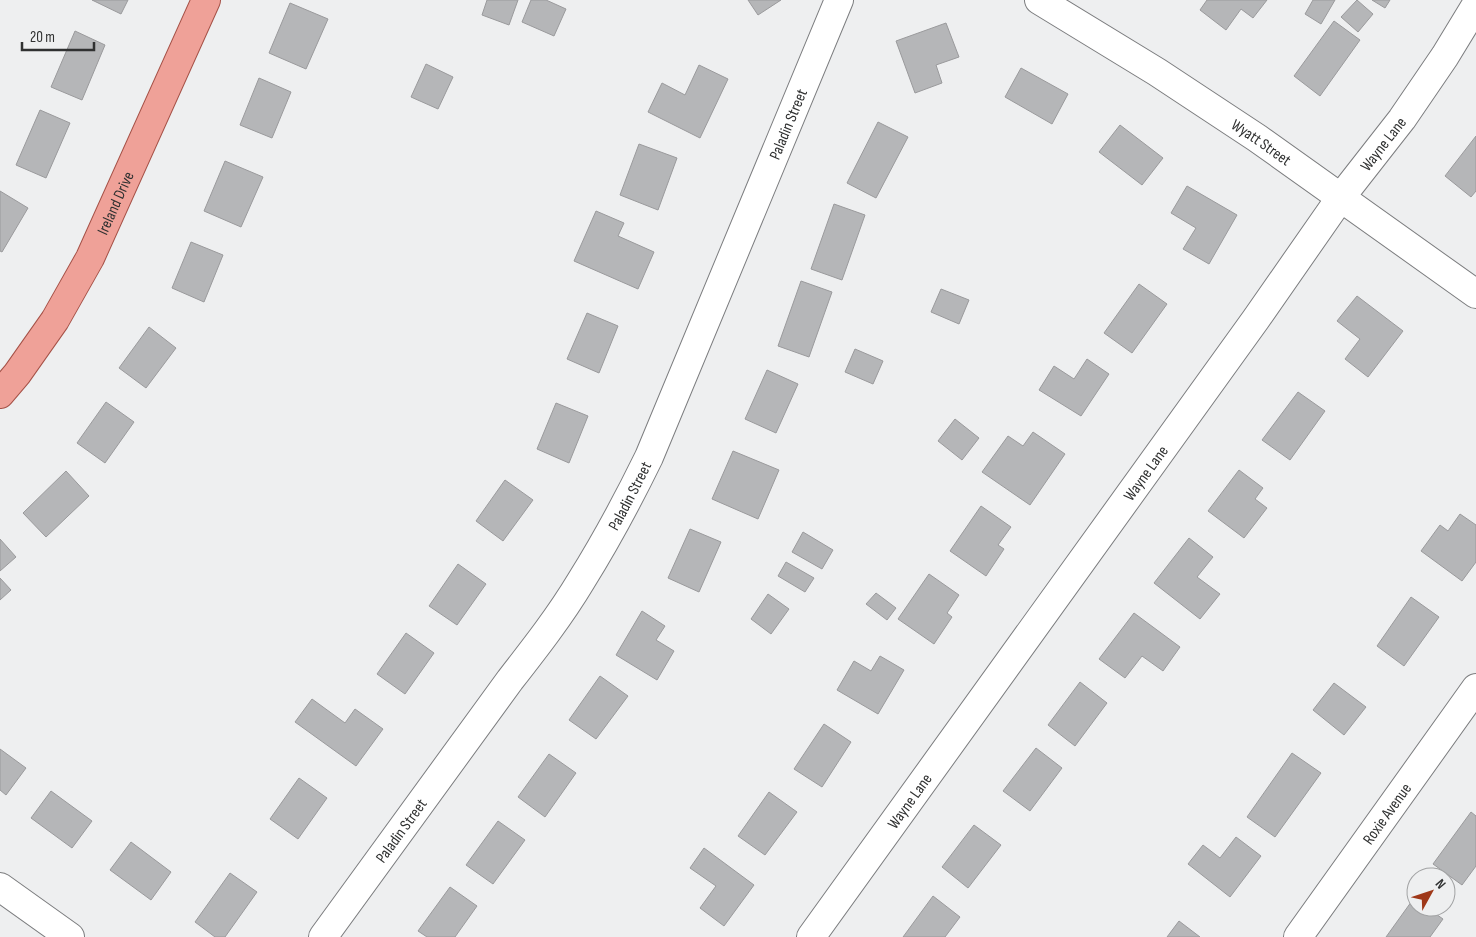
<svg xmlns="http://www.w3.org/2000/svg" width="1476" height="937" viewBox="0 0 1476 937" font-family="'Sofia Sans Condensed',sans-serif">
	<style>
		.building { fill: #b5b6b8; stroke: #9a9a9c }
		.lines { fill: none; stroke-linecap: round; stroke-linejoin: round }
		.minor-casing { stroke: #7c7d7f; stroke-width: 30 }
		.major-casing { stroke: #a55147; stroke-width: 30 }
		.minor { stroke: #fff; stroke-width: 28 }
		.major { stroke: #efa198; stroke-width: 28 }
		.labels { text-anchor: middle; stroke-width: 4; stroke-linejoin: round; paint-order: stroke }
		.street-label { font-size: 16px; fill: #303131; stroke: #eeeff0 }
	</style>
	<rect width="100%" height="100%" fill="#eeeff0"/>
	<!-- building -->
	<g class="building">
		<polygon points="92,0 128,0 121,14"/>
		<polygon points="487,0 518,0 509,25 482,15"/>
		<polygon points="531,0 546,0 566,9 554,36 522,22"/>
		<polygon points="748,0 781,0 758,15"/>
		<polygon points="1207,0 1267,0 1253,18 1241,9 1226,30 1200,10"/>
		<polygon points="1313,0 1335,0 1321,24 1305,14"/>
		<polygon points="1357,0 1373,14 1358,32 1341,17"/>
		<polygon points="1372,0 1390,0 1385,8"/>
		<polygon points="290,3 328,19 306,69 269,53"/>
		<polygon points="1334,21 1360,40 1320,96 1294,76"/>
		<polygon points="946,23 959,57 936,65 942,83 915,93 896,41"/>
		<polygon points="75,31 105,45 82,100 51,87"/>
		<polygon points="426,64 453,77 438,109 411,97"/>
		<polygon points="699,65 728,79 700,138 648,112 662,83 685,95"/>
		<polygon points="1021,68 1068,94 1052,124 1005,97"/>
		<polygon points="259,78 291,92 272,138 240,125"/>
		<polygon points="40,110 70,123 46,178 16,165"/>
		<polygon points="878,122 908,137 876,198 847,183"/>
		<polygon points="1120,125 1163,158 1142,185 1099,152"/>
		<polygon points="1476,136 1476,191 1471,197 1445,176"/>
		<polygon points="639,144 677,158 658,210 620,195"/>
		<polygon points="225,161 263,177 241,227 204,211"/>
		<polygon points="1187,186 1237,215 1209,264 1183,249 1196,228 1171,213"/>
		<polygon points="0,191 28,208 2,252 0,251"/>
		<polygon points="834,204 865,215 842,280 811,269"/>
		<polygon points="596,211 624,223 618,236 654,252 638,289 574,261"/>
		<polygon points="191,242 223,255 204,302 172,288"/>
		<polygon points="801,281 832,292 809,357 778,346"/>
		<polygon points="1139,284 1167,304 1132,353 1104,333"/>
		<polygon points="941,289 969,300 959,324 931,312"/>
		<polygon points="1357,296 1403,331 1368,377 1345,359 1360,339 1337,321"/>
		<polygon points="587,313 618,326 599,373 567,359"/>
		<polygon points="149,327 176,348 146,388 119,368"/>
		<polygon points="855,349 883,361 873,384 845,372"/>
		<polygon points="1087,359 1109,374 1081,416 1039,390 1054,366 1074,379"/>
		<polygon points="767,370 798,384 776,433 745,419"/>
		<polygon points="1298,392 1325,411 1290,460 1262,440"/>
		<polygon points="106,402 134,422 105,463 77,443"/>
		<polygon points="556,403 588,416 569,463 537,449"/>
		<polygon points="955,419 979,438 962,460 938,441"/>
		<polygon points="1033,432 1065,454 1030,505 982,472 1008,436 1023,446"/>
		<polygon points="733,451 779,470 758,519 712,499"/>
		<polygon points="1239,470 1263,488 1255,499 1267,508 1244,538 1208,511"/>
		<polygon points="66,471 89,496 46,537 23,513"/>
		<polygon points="505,480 533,500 503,541 476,521"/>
		<polygon points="981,506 1011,527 998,545 1004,549 986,576 950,551"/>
		<polygon points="1460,514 1476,525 1476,562 1462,581 1421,551 1440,525 1448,531"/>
		<polygon points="690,529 721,542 699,592 668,578"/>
		<polygon points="803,532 833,550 822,569 792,552"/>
		<polygon points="1189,538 1213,557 1197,577 1220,594 1200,619 1154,583"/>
		<polygon points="0,539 16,557 0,571"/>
		<polygon points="786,562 814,578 805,592 778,576"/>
		<polygon points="458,564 486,584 457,625 429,606"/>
		<polygon points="929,574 959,595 947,613 952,617 934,644 898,619"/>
		<polygon points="0,578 11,590 0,600"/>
		<polygon points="876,593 896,608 887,620 866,604"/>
		<polygon points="768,594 789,609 771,634 751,619"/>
		<polygon points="1411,597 1439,617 1404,666 1377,646"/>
		<polygon points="642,611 665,626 656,640 674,651 657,680 616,655"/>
		<polygon points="1134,613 1180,647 1163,671 1142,656 1125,678 1099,659"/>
		<polygon points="406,633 434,653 405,694 377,674"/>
		<polygon points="880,656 904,670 878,714 837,690 854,661 871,671"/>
		<polygon points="600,676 628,696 596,739 569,720"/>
		<polygon points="1080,682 1107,703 1075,746 1048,725"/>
		<polygon points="1334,683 1366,707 1344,735 1313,710"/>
		<polygon points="312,699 345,723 355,709 383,729 356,766 295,722"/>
		<polygon points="824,724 851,742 822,787 794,769"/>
		<polygon points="1036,748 1062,768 1030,811 1003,791"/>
		<polygon points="0,749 26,768 6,795 0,790"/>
		<polygon points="1292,753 1321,773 1275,837 1247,817"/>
		<polygon points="549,754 576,773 545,817 518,797"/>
		<polygon points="299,778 327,798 298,839 270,819"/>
		<polygon points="51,791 92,821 72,848 31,818"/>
		<polygon points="769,792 797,812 765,855 738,836"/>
		<polygon points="1471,812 1476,816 1476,866 1462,885 1433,864"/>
		<polygon points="498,821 525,840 493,884 466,865"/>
		<polygon points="974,825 1001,845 968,888 942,867"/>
		<polygon points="1236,837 1261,856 1230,897 1188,864 1203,845 1220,858"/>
		<polygon points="131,842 171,872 151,900 110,870"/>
		<polygon points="704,848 754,885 724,926 700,908 716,886 690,868"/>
		<polygon points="230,873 257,892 225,937 215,937 195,922"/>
		<polygon points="450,887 477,906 455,937 427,937 418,931"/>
		<polygon points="933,896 960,917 945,937 903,937"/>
		<polygon points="1414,898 1416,900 1416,907 1426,907 1443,919 1430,937 1386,937"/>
		<polygon points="1179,921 1200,937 1167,937"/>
	</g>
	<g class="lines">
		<!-- minor casing -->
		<g class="minor-casing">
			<g id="minor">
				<path id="s1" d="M1039 0 1157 72 1257 138 1476 294"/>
				<polyline points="0,887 70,937"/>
				<path id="s2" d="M323 937 510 680C535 648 560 616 581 581 606 541 628 500 649 457L839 0"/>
				<path id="s3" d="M811 937 1256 319 1341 197 1402 119 1445 56 1476 5"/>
				<path id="s4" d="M1298 937 1476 688"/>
			</g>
		</g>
		<!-- major casing -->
		<g class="major-casing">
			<g id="major">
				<path id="s5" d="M0 394 17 374 55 320 90 258 206 0"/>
			</g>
		</g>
		<!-- minor -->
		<use href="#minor" class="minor"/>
		<!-- major -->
		<use href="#major" class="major"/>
	</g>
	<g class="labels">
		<!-- street labels -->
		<g class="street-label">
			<text dy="6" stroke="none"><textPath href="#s2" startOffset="942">Paladin Street</textPath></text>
			<text dy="6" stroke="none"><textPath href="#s1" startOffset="264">Wyatt Street</textPath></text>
			<text dy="6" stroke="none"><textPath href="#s3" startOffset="978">Wayne Lane</textPath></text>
			<text dy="6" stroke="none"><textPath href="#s5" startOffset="224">Ireland Drive</textPath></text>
			<text dy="6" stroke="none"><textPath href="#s3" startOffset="572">Wayne Lane</textPath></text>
			<text dy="6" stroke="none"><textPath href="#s2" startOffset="538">Paladin Street</textPath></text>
			<text dy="6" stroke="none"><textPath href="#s3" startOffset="168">Wayne Lane</textPath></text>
			<text dy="6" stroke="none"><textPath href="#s4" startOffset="152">Roxie Avenue</textPath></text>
			<text dy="6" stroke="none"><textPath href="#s2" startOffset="132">Paladin Street</textPath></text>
		</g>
	</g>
	<!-- north arrow -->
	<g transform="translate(1431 892) rotate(50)"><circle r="24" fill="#eeeff0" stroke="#a2a3a4"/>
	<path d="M0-4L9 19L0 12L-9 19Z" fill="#9f3819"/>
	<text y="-8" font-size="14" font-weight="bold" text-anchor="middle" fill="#303131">N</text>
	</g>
	<!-- scale -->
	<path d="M22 42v8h72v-8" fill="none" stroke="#303131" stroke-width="2.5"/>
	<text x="30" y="42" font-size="15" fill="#303131" stroke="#eeeff0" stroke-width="4" paint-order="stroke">20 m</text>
</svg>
